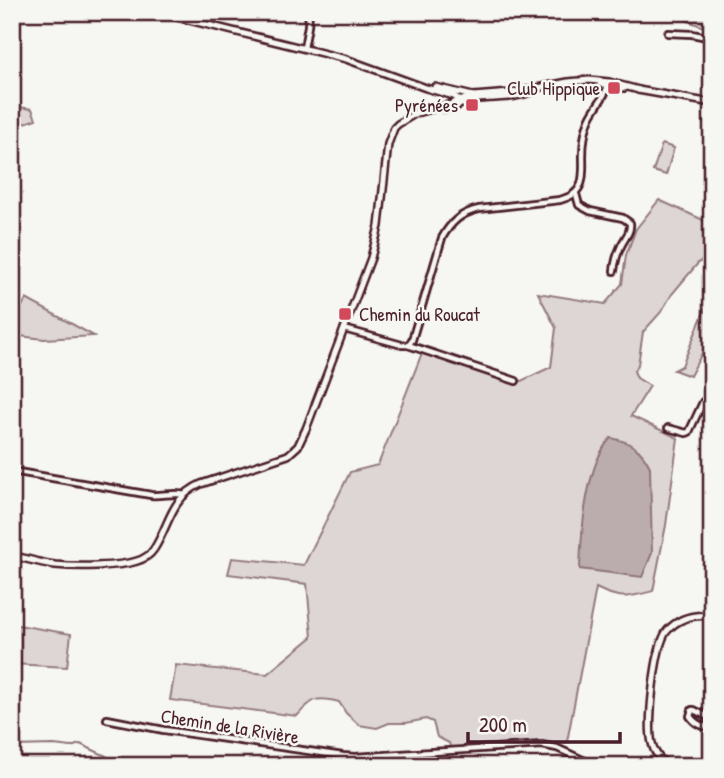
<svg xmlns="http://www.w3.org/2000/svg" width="724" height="778" viewBox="0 0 724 778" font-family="'Patrick Hand',sans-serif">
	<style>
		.green { fill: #ddd6d5; stroke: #947a80; stroke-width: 2 }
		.water { fill: #bbadae; stroke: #8e747a; stroke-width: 2 }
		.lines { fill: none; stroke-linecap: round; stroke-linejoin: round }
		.stream { stroke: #8e747a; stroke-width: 2 }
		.minor-casing { stroke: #4a1f2b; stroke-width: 10 }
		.tertiary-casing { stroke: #4a1f2b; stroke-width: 10 }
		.minor { stroke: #f6f6f2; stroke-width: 4.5 }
		.tertiary { stroke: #f6f6f2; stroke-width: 5 }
		.poi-dot { fill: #d1495b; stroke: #f6f6f2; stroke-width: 2.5 }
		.labels { text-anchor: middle; stroke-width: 5; stroke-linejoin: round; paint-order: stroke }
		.poi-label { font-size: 19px; fill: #4a1f2b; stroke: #f6f6f2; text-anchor: end }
		.street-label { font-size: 19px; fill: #4a1f2b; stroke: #f6f6f2 }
	</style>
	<rect width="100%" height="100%" fill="#f6f6f2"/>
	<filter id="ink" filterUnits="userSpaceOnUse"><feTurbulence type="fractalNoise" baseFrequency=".0143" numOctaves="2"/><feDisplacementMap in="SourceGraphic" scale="14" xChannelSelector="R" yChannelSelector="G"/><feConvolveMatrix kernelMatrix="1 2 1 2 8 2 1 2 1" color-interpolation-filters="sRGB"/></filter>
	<g filter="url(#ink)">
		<!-- green -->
		<g class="green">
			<polygon points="664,12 712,12 712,30"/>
			<polygon points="12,106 32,109 36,119 12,128"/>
			<polygon points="662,144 674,148 666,175 653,171"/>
			<path d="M659 200 712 224V263L706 260 699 262 672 294 661 312 643 332 638 365 634 371 637 378 650 386 631 416 678 438 666 525 653 591C627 598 620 600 596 588L567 742 452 752 449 743 437 737 433 722 426 719 406 723H389L377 728 359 725 346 713 339 702C316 696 312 699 297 716L170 700 176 665 267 674 312 637 307 584 228 574 232 558 304 565 350 472 378 465 422 353 517 383 551 367 556 328 538 293 605 304 622 284 626 255 636 229Z"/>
			<polygon points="712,292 712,334 690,376 674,370 682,366"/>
			<polygon points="26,299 94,336 44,339 12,335 12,324"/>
			<polygon points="12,624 71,634 67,667 12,664"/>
		</g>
		<!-- water -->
		<path class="water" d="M611 438C630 442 641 448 650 467L652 553 642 577 580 569C581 534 586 463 611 438Z"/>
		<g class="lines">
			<!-- stream -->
			<g class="stream">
				<polyline points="12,746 54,745 71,747 80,744 106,756 122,766"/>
				<polyline points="204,766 235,762 264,766"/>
			</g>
			<!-- minor casing -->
			<g class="minor-casing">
				<g id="minor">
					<polyline points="668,33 692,34 712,38"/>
					<polyline points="304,48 308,26 309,12"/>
					<path d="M576 194 579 205 590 211 623 218 630 223C631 233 625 237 621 246 617 254 615 262 614 271"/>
					<polyline points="344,329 402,345 408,345 516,381"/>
					<path d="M408 345 412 340 442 238C451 222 461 213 479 209L560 200C570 197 577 194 581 184 584 175 583 166 583 156 583 145 584 134 588 123 592 109 605 99 608 85"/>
					<polyline points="668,428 686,433 689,432 703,402 708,400 712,402"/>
					<path d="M12 471 151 495C161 496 178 492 184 495"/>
					<path d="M712 716H706L694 710H692L690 716C695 724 704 728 712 726"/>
					<polyline points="107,719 164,730 343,756 355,757 542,745 557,748 596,766"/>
				</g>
			</g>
			<!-- tertiary casing -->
			<g class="tertiary-casing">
				<g id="tertiary">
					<polyline points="156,12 346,59 426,88 454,96 464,104"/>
					<polyline points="600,84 625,88"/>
					<polyline points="435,87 473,96"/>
					<polyline points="638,90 712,103"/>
					<path d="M445 109C457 107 467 101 479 99 497 97 514 99 531 92"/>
					<path d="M12 555C26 559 40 563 55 565 75 567 118 567 137 561 144 559 150 555 154 549 170 524 170 498 201 484L288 455 298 446 306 429 371 258 379 226 388 144 394 128 398 124 416 113 448 105 473 96 511 93 568 82 589 80 609 82 639 90"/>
					<path d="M667 766C660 759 654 753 652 743 647 724 655 646 667 631 679 617 695 614 712 616"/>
				</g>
			</g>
			<!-- minor -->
			<use href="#minor" class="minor"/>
			<!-- tertiary -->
			<use href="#tertiary" class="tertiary"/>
		</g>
	</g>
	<!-- markers -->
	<g class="poi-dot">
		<rect x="607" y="81" width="14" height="14" rx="3.5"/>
		<rect x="465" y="98" width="14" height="14" rx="3.5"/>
		<rect x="338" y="307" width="14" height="14" rx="3.5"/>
	</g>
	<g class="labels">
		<!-- poi labels -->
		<g class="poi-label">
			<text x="600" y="95">Club Hippique</text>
			<text x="458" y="112">Pyrénées</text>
			<text x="359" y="321" text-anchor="start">Chemin du Roucat</text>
		</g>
		<!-- street labels -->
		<g class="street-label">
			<text transform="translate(230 726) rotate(9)" y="7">Chemin de la Rivière</text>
		</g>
	</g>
	<!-- margin -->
	<rect width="724" height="778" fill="none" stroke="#f6f6f2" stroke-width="42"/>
	<rect x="21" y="21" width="682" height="736" fill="none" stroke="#4a1f2b" stroke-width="2.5" filter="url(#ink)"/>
	<!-- scale -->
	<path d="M468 732v10h152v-10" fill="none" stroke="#4a1f2b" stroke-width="3.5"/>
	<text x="479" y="732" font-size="21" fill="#4a1f2b" stroke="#f6f6f2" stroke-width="5" paint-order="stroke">200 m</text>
</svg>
